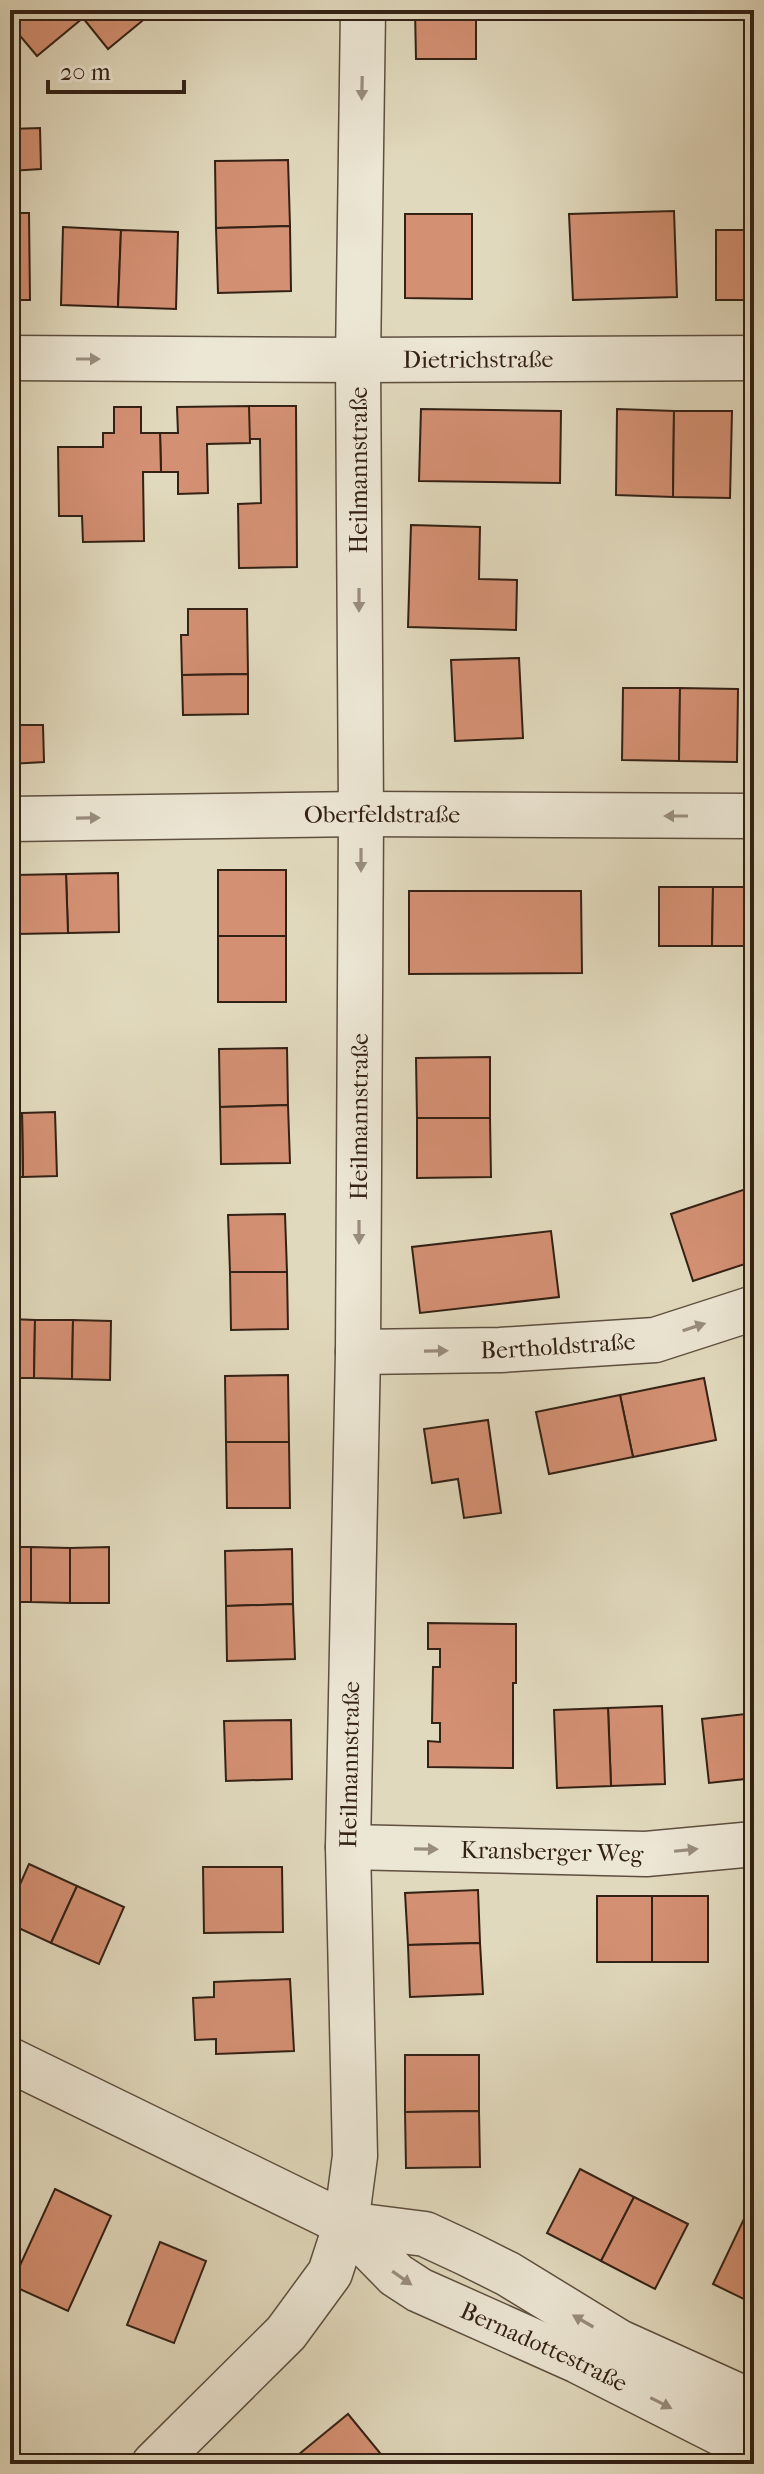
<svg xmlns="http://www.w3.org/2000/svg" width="764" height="2474" viewBox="0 0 764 2474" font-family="'IM FELL French Canon',serif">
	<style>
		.building { fill: #d49073; stroke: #332115; stroke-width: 2 }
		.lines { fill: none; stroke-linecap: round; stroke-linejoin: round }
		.minor-casing { stroke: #5e4f3f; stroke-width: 47 }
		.tertiary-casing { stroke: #5e4f3f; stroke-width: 47 }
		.minor { stroke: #ece6d4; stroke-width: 44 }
		.tertiary { stroke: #ece6d4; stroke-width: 44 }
		.oneway { fill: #998d7e }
		.labels { text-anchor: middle; stroke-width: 8; stroke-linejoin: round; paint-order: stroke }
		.street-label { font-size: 24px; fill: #332115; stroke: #ece6d4 }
	</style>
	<rect width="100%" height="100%" fill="#e1d9bd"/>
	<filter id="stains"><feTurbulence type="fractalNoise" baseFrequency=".0025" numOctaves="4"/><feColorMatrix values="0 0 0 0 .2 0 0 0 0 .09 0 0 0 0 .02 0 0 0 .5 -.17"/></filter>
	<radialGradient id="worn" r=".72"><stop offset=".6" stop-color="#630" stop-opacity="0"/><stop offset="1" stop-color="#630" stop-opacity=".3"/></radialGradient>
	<!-- building -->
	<g class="building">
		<polygon points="10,10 151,10 153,12 108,49 83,18 37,56 10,24"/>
		<polygon points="415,10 476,10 476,59 416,59"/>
		<polygon points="40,128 41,169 10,171 10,129"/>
		<polygon points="288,160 290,226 216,228 215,161"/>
		<polygon points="674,211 677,297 573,300 569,214"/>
		<polygon points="10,213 29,213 30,300 10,300"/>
		<polygon points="405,214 472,214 472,299 405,298"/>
		<polygon points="290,226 291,291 218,293 216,228"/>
		<polygon points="63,227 121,230 118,307 61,305"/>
		<polygon points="121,230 178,232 176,309 118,307"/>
		<rect x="716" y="230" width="38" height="70"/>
		<polygon points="249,406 296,406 297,567 239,568 238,504 261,503 260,439 249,439"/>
		<polygon points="249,406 250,443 207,444 208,493 178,494 178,472 161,472 160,433 178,433 177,407"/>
		<polygon points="114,407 141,407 141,433 160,433 161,472 143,472 144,541 83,542 82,516 59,516 58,447 103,447 103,433 114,433"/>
		<polygon points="421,409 561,411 560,483 419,481"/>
		<polygon points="617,409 674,411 673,497 616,495"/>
		<polygon points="10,411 19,411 18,509 10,509"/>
		<polygon points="674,411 732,411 730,498 673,497"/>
		<polygon points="411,525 480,527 479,579 517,580 516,630 408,627"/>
		<polygon points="188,609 247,609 248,674 182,675 181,635 188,635"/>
		<polygon points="519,658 523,738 455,741 451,660"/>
		<polygon points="248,674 248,714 183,715 182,675"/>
		<polygon points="623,688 680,688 679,761 622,760"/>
		<polygon points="680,688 738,689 737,762 679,761"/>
		<polygon points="10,725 43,725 44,762 10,764"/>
		<rect x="218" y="870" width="68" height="66"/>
		<polygon points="118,873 119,932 68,933 66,874"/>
		<polygon points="66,874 68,933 17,934 15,875"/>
		<polygon points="659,887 713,887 712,946 659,946"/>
		<polygon points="713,887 754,887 754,946 712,946"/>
		<polygon points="409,891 581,891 582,973 409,974"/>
		<rect x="218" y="936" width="68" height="66"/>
		<polygon points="287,1048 288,1105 220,1107 219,1049"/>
		<polygon points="490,1057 490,1118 417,1118 416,1058"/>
		<polygon points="288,1105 290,1163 221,1164 220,1107"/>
		<polygon points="55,1112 57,1176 23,1177 22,1113"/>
		<polygon points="10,1113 22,1113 23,1177 10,1177"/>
		<polygon points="417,1118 490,1118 491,1177 417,1178"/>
		<polygon points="746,1189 754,1214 754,1261 693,1281 671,1214"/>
		<polygon points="285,1214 287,1272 230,1272 228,1215"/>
		<polygon points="551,1231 559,1297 420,1313 412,1247"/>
		<polygon points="230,1272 287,1272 288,1329 231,1330"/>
		<polygon points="10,1319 35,1320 34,1378 10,1378"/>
		<polygon points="35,1320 73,1320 72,1379 34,1378"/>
		<polygon points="73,1320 111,1321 110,1380 72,1379"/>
		<polygon points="288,1375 289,1442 226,1442 225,1376"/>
		<polygon points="704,1378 716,1440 633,1457 620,1395"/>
		<polygon points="620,1395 633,1457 549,1474 536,1412"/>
		<polygon points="488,1420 501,1513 464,1518 458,1479 432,1483 424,1429"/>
		<polygon points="226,1442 289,1442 290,1508 227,1508"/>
		<rect x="10" y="1547" width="21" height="55"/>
		<polygon points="31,1547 70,1548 70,1603 31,1602"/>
		<polygon points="109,1547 109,1603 70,1603 70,1548"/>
		<polygon points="292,1549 293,1604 226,1606 225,1551"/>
		<polygon points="293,1604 295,1659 227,1661 226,1606"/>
		<polygon points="428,1623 516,1624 516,1683 513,1683 513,1768 428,1767 428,1741 440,1742 440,1723 432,1723 433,1667 440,1667 440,1649 428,1649"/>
		<polygon points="662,1706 665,1784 611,1786 608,1708"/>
		<polygon points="608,1708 611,1786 557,1788 554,1710"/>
		<polygon points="754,1713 754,1778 709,1783 702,1719"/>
		<polygon points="291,1720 292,1779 226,1781 224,1721"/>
		<polygon points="29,1864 77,1886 51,1943 10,1924 10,1907"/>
		<polygon points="203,1867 282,1867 283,1932 204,1933"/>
		<polygon points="77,1886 124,1907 99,1964 51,1943"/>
		<polygon points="478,1890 480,1943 408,1945 405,1893"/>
		<rect x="597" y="1896" width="55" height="66"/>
		<rect x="652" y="1896" width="56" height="66"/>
		<polygon points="480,1943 483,1994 410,1997 408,1945"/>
		<polygon points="290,1979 294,2051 216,2054 216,2039 195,2040 193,1998 214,1997 214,1982"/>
		<polygon points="405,2055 479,2055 479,2111 405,2112"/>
		<polygon points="479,2111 480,2167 406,2168 405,2112"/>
		<polygon points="580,2169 634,2197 601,2261 547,2233"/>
		<polygon points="55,2189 111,2216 68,2311 11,2285"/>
		<polygon points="634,2197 688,2224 655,2289 601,2261"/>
		<polygon points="752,2202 754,2203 754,2304 713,2284"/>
		<polygon points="160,2242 206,2261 174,2343 127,2325"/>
		<polygon points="348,2414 389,2464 287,2464"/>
	</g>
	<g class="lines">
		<!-- minor casing -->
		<g class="minor-casing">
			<g id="minor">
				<path id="s1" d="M10 358 358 360 754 358"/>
				<path id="s2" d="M10 819 361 814 754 816"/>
				<path id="s3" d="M358 1352 500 1350 655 1340 754 1308"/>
				<path id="s4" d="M348 1847 646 1854 754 1844"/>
				<path id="s5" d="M154 2464 286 2333 330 2273 346 2224 355 2156 348 1847 358 1352 361 814 358 360 363 10"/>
			</g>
		</g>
		<!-- tertiary casing -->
		<g class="tertiary-casing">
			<g id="tertiary">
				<polyline points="10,2060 346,2224 425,2234 468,2254 508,2274 619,2342 754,2403"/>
				<path id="s6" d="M346 2224 396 2275 419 2290 578 2361 754 2450"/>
			</g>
		</g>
		<!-- minor -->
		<use href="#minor" class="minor"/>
		<!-- tertiary -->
		<use href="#tertiary" class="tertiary"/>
	</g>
	<!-- one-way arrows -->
	<defs><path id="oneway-solid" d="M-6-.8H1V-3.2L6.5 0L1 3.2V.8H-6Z" transform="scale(2)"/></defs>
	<g class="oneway">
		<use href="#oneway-solid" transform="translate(362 88) rotate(91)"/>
		<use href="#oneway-solid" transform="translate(88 359)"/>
		<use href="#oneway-solid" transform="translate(359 600) rotate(90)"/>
		<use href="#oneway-solid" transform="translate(676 816) rotate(-180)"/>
		<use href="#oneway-solid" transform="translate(88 818) rotate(-1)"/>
		<use href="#oneway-solid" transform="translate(361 860) rotate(90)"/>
		<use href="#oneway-solid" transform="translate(359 1232) rotate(90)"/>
		<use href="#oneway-solid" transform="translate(694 1327) rotate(-18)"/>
		<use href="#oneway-solid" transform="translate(436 1351) rotate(-1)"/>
		<use href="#oneway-solid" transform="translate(426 1849) rotate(1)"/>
		<use href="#oneway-solid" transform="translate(686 1850) rotate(-6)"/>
		<use href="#oneway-solid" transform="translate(402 2278) rotate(35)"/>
		<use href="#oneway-solid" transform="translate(583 2321) rotate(-150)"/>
		<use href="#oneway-solid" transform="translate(661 2403) rotate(27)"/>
	</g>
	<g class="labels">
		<!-- street labels -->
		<g class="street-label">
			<text dy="8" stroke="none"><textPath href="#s1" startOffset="468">Dietrichstraße</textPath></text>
			<text transform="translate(359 470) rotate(-90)" y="8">Heilmannstraße</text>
			<text dy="8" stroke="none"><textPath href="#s2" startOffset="372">Oberfeldstraße</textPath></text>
			<text dy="8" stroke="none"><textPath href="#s5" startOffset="1420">Heilmannstraße</textPath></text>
			<text dy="8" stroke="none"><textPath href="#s3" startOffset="200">Bertholdstraße</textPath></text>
			<text dy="8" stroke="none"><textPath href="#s5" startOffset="772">Heilmannstraße</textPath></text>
			<text dy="8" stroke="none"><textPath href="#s4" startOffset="204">Kransberger Weg</textPath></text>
			<text dy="8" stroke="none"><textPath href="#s6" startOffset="236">Bernadottestraße</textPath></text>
		</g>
	</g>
	<!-- margin -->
	<rect width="764" height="2474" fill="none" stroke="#e1d9bd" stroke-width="40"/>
	<rect x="12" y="12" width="740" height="2450" fill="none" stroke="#332115" stroke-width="4"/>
	<rect x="20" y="20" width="724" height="2434" fill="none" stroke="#332115" stroke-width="2"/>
	<!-- scale -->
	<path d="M48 80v12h136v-12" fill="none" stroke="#332115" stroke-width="4"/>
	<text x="60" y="80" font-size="24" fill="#332115" stroke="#ece6d4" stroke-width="6" paint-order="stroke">20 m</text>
	<rect width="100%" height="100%" filter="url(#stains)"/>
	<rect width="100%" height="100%" fill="url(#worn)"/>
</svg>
